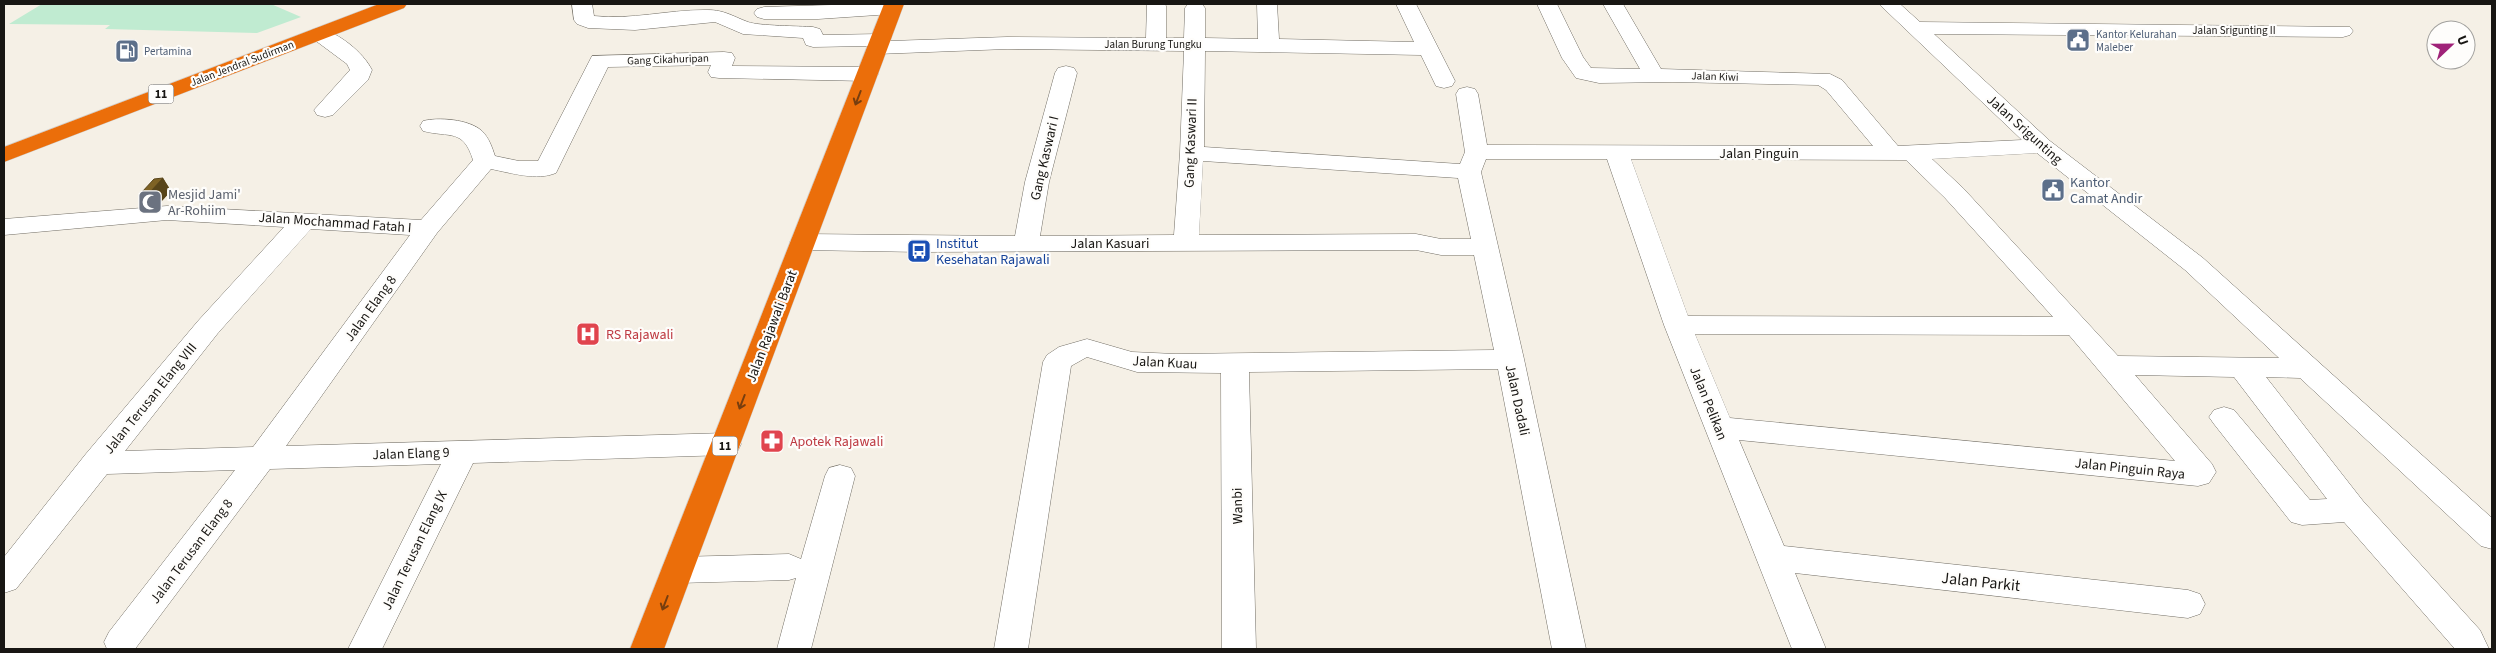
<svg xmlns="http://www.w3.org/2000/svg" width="2496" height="653" viewBox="0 0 2496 653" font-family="'Source Sans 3',sans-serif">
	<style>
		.green { fill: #c0ebd1 }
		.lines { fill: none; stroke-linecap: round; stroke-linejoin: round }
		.minor-casing { stroke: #726e65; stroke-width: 1 }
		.highway-casing { stroke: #d1d0d0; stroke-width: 1 }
		.minor { fill: #fff; fill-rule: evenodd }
		.highway { fill: #eb6e0a; fill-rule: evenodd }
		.wall { fill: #6c5420 }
		.shaded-wall { fill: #58451a }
		.building { fill: #7e6225; stroke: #58451a }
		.oneway { stroke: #773e0f }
		.labels { text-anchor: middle; stroke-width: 4.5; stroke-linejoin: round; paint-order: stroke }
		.far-street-label { font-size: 11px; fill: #181613; stroke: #fefdfb }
		.far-service-label { font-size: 11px; fill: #4e5e75; stroke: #fefdfb; text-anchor: start }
		.shield { fill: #fefdfb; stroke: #5d5b59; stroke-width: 1 }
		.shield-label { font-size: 12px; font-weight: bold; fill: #181613 }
		.street-label { font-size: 14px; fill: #181613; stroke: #fefdfb }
		.service-label { font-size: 14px; fill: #4e5e75; stroke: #fefdfb; text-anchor: start }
		.worship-label { font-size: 14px; fill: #5b616d; stroke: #fefdfb; text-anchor: start }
		.transit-label { font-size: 14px; fill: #164399; stroke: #fefdfb; text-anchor: start }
		.health-label { font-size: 14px; fill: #be3a42; stroke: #fefdfb; text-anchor: start }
		.near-street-label { font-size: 16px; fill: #181613; stroke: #fefdfb }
	</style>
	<rect width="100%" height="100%" fill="#f5f0e6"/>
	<!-- green -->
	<polygon class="green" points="42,4 271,4 301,17 257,33 105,29 110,25 9,24"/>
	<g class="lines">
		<!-- minor casing -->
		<g class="minor-casing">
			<g id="minor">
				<path d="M572 4H592L594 16C632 20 667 10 704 10 723 9 732 16 748 22 759 26 799 26 813 27L820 29 823 35 880 34 887 36 890 41 1007 37 1146 38 1147 4H1165L1166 6V38H1184L1185 8 1188 4H1202L1205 8V38L1258 39 1257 4H1277L1279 39 1414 42 1396 4H1416L1455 81 1452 86 1444 88 1436 86 1421 55 1205 51 1204 147 1460 164 1465 152 1456 94 1459 89 1467 87 1475 89 1478 94 1487 145 1873 146 1826 90 1818 85 1672 82 1599 83 1576 78 1562 58 1537 4H1557L1583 57 1591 68 1640 69 1603 4H1623L1661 69 1830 74 1842 80 1898 146 2022 140 1879 4H1900L1920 22 2350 27 2353 31 2350 35 2343 37 1934 34 2050 141 2203 258 2492 518V549L2481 546 2300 378 2266 377 2363 501 2480 630 2489 649H2455L2344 522 2302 525 2291 522 2214 424 2209 417 2214 410 2224 407 2234 410 2310 500 2327 499 2234 377 2135 375 2212 464 2216 472 2209 483 2198 486 1739 440 1784 546 2188 590 2200 594 2205 604 2200 614 2188 618 1795 573 1826 649H1792L1664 325 1607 159H1486L1481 172 1524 359 1586 649H1552L1498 369 1249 372 1256 649H1222L1221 373 1137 372 1087 357 1071 366 1028 649H994L1043 362 1047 355 1059 347 1087 339 1132 352 1175 354 1494 350 1474 255H1441L1416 250 921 252 803 250 794 248 790 242 794 236 803 234 1015 236 1025 182 1055 73 1058 68 1066 66 1074 68 1077 73 1049 182 1040 236 1174 235 1180 153 1184 51 1007 49 877 54 870 52 868 46 813 47 806 45 803 38 743 34 715 22 635 30 588 28 577 24 574 20ZM2037 153 2185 270 2279 358 2118 356 1963 188 1932 159ZM1631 159 1906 160 1945 198 2053 317 1688 316ZM1203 161 1458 178 1471 239H1441L1416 234 1199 235ZM1695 334 2069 335 2175 461 1730 418Z"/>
				<polygon points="865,4 899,4 902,8 899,12 892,14 818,19 764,19 757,17 754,13 757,9 764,7"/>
				<path d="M319 28C339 33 363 52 372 70L368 80 333 115 325 117 317 115 314 110 350 70 347 64 312 38 309 34 312 30Z"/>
				<path d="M724 52 732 53 735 58 732 66 867 67 875 69 878 74 875 79 867 81 719 78 711 77 708 72 711 65 608 67 556 173C537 181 511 173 491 169L437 233 286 446 726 433 737 436 741 444 737 452 726 455 473 463 382 649H348L441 464 270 469 135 649H107L104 642 109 632 235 470 107 474 16 589 4 593V557L85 455 198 321 284 227 167 220 4 235V219L167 206 421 220 473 160C463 128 450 138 423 131L420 126 423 121C438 117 469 119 482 131 489 138 492 147 495 156L519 161H538L592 56ZM311 229 410 235 253 447 125 451 218 333Z"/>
				<polygon points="840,465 851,468 855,476 811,649 777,649 796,578 789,580 678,583 666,579 661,570 666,561 678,557 789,554 801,559 825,476 829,468"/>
			</g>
		</g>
		<!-- highway casing -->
		<g class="highway-casing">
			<g id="highway">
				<polygon points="379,4 407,4 404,8 4,162 4,147"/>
				<polygon points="884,4 904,4 664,649 630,649"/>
			</g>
		</g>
		<!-- minor -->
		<use href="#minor" class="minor"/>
		<!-- highway -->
		<use href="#highway" class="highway"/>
	</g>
	<!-- wall -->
	<polygon class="wall" points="163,178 171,191 159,204 150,205 142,192"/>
	<!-- shaded-wall -->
	<polygon class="shaded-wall" points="163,178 171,191 159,204 151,191"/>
	<!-- building -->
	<polygon class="building" points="163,178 151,191 142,192 154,179"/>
	<!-- one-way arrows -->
	<defs><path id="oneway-shaft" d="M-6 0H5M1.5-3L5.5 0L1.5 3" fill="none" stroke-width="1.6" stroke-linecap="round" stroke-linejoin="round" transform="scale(1.25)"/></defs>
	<g class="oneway">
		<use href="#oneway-shaft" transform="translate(858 98) rotate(111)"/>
		<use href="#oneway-shaft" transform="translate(742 402) rotate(111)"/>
		<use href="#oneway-shaft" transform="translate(665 603) rotate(111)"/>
	</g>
	<!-- icons -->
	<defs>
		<g id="civic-square" transform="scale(1.25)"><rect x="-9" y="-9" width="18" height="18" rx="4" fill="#5c6f8a" stroke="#fefdfb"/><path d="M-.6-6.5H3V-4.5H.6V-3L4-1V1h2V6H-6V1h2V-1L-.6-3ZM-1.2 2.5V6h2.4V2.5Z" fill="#fff"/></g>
		<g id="fuel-square" transform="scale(1.25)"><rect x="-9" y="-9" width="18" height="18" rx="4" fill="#5c6f8a" stroke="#fefdfb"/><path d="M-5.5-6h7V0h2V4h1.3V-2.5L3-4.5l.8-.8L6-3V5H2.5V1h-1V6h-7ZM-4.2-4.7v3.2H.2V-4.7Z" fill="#fff"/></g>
		<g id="mosque-square" transform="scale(1.25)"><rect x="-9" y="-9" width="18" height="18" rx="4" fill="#6b7280" stroke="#fefdfb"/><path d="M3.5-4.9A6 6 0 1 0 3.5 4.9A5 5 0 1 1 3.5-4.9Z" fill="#fff"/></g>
		<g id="bus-square" transform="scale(1.25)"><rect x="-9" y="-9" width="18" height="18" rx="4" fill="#1a4fb4" stroke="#fefdfb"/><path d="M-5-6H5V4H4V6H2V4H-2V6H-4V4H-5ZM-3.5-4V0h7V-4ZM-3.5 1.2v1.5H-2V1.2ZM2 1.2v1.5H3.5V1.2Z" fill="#fff"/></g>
		<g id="hospital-square" transform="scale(1.25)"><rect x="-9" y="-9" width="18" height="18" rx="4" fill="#e0444e" stroke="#fefdfb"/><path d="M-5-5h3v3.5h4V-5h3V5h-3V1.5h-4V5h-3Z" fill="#fff"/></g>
		<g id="pharmacy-square" transform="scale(1.25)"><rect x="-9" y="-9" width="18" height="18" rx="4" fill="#e0444e" stroke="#fefdfb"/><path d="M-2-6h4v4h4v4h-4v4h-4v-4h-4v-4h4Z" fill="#fff"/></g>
	</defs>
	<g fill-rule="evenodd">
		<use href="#civic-square" x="2078" y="40"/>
		<use href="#fuel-square" x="127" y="51"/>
		<use href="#civic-square" x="2053" y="190"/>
		<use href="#mosque-square" x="150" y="202"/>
		<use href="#bus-square" x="919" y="251"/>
		<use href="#hospital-square" x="588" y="334"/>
		<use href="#pharmacy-square" x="772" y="441"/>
	</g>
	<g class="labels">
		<!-- far-street labels -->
		<g class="far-street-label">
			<text x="2234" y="34">Jalan Srigunting II</text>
			<text x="1153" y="48">Jalan Burung Tungku</text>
			<text transform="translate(668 59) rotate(-2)" y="4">Gang Cikahuripan</text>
			<text transform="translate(242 63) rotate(-21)" y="4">Jalan Jendral Sudirman</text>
			<text transform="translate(1715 76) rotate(2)" y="4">Jalan Kiwi</text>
		</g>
		<!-- far-service labels -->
		<g class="far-service-label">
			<text x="2096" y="38">Kantor Kelurahan<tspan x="2096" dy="13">Maleber</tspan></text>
			<text x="144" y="55">Pertamina</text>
		</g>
		<!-- shield labels -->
		<g class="shield">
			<rect x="148.5" y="84.5" width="25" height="19" rx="4"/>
			<rect x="712.5" y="436.5" width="25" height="19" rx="4"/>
		</g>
		<g class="shield-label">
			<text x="161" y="98">11</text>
			<text x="725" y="450">11</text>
		</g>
		<!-- street labels -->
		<g class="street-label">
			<text transform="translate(2025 129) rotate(42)" y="5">Jalan Srigunting</text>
			<text transform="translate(1190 143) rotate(-88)" y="5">Gang Kaswari II</text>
			<text x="1759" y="158">Jalan Pinguin</text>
			<text transform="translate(1044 158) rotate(-77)" y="5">Gang Kaswari I</text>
			<text transform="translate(335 222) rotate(4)" y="5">Jalan Mochammad Fatah I</text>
			<text x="1110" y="248">Jalan Kasuari</text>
			<text transform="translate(370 308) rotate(-54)" y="5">Jalan Elang 8</text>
			<text transform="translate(771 326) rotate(-69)" y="5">Jalan Rajawali Barat</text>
			<text transform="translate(1165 362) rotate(3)" y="5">Jalan Kuau</text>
			<text transform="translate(150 398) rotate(-51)" y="5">Jalan Terusan Elang VIII</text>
			<text transform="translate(1518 400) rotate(78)" y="5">Jalan Dadali</text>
			<text transform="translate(1709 403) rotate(68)" y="5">Jalan Pelikan</text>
			<text transform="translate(411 453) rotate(-2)" y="5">Jalan Elang 9</text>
			<text transform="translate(2130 468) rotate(6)" y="5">Jalan Pinguin Raya</text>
			<text transform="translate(1237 506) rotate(-91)" y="5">Wanbi</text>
			<text transform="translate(414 550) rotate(-64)" y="5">Jalan Terusan Elang IX</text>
			<text transform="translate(191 551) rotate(-53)" y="5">Jalan Terusan Elang 8</text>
		</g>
		<!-- service labels -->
		<g class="service-label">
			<text x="2070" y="187">Kantor<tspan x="2070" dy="16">Camat Andir</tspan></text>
		</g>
		<!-- worship labels -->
		<g class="worship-label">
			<text x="168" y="199">Mesjid Jami'<tspan x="168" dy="16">Ar-Rohiim</tspan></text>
		</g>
		<!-- transit labels -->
		<g class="transit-label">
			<text x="936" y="248">Institut<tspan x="936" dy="16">Kesehatan Rajawali</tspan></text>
		</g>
		<!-- health labels -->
		<g class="health-label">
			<text x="606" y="339">RS Rajawali</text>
			<text x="790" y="446">Apotek Rajawali</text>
		</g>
		<!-- near-street labels -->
		<g class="near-street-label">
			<text transform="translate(1981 581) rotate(6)" y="6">Jalan Parkit</text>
		</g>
	</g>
	<!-- border -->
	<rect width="2496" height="653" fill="none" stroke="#181613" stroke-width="10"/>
	<!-- north arrow -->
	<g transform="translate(2451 45) rotate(68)"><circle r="24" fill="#fefdfb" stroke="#a2a19e"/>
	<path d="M0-4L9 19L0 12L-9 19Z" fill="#9f2278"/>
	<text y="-8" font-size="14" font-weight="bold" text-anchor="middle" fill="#181613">U</text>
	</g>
</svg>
